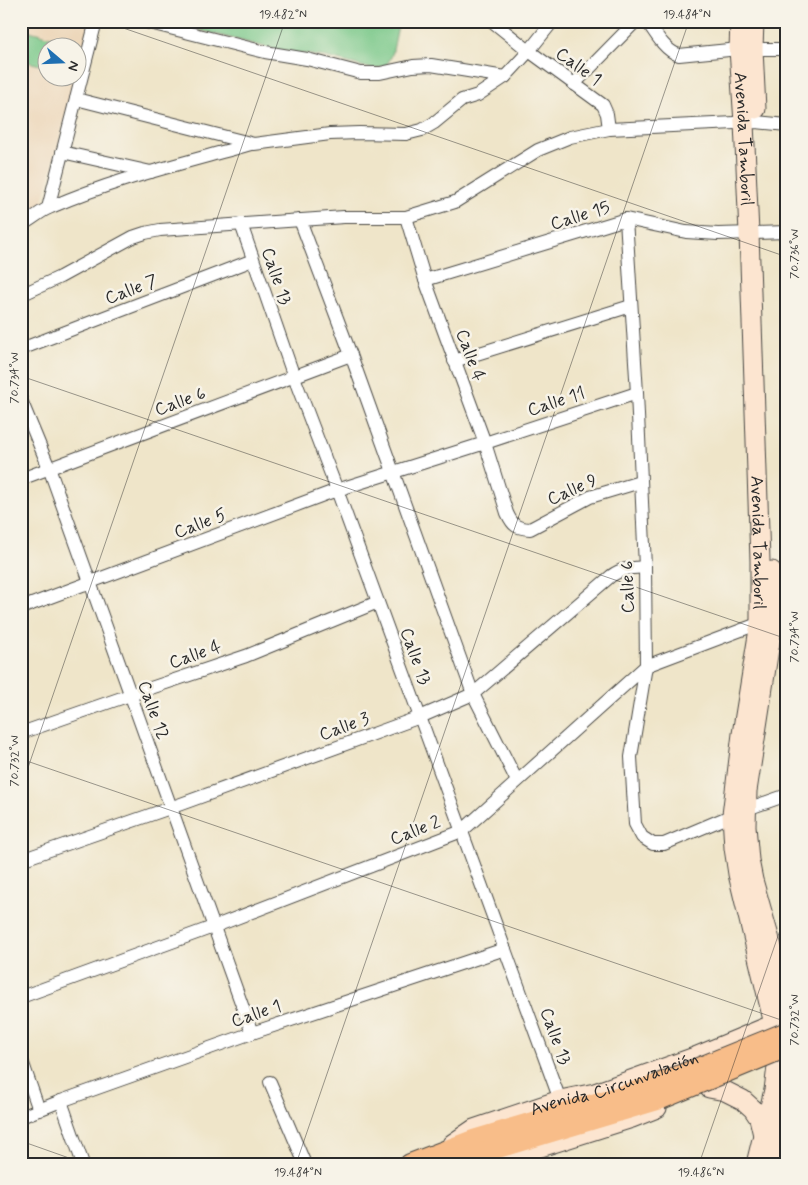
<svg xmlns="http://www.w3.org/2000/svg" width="808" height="1185" viewBox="0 0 808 1185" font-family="Mynerve,sans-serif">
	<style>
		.built { fill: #edd7ba }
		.green { fill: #79c889; stroke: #527a5a }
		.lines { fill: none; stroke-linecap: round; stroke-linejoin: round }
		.street-casing { stroke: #484743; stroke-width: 14 }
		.secondary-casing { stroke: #484743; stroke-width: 21 }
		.primary-casing { stroke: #484743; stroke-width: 22 }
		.street { stroke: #fff; stroke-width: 12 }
		.secondary { stroke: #fce5d0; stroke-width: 19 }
		.primary { stroke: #f8bd89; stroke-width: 20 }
		.primary-bridge-casing { stroke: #484743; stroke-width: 22; stroke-linecap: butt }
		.primary-bridge { stroke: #f8bd89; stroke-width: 20 }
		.ticks { fill: none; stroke: #2b2b2b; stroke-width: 1; stroke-opacity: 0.45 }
		.labels { text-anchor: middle; stroke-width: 5; stroke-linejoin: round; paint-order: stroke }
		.street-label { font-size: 18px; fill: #2b2b2b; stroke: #f7f3e8 }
		.neatline { fill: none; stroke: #2b2b2b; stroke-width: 2 }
		.ticks-label { font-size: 12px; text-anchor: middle; fill: #2b2b2b }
	</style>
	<rect width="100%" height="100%" fill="#f7f3e8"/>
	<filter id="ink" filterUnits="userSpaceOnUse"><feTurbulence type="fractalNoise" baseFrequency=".02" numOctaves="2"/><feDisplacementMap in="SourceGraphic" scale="10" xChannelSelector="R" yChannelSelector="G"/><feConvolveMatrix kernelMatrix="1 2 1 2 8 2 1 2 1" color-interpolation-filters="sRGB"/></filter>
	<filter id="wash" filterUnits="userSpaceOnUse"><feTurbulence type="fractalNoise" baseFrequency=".0096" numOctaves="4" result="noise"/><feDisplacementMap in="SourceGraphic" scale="20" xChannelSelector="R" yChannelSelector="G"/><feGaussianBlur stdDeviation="1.12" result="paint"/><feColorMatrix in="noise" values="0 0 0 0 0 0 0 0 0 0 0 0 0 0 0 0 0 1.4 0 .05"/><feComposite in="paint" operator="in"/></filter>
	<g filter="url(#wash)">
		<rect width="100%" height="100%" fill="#efe5c9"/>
		<!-- built -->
		<polygon class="built" points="21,21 86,21 90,22 78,71 78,48 48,48 48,78 76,78 42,205 21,217"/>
		<!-- green -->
		<g class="green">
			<polygon points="171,21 399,21 392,55 389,61 385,66 373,69 326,57 277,50 172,23"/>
			<polygon points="23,29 75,44 74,47 48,48 47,67 21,60 21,36"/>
		</g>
	</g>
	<g filter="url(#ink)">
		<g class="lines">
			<!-- street casing -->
			<g class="street-casing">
				<g id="street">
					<polyline points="142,21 265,52 307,59 361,73 380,73 413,66 431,65 505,77"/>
					<polyline points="492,21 529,51 603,105 607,114 609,129"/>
					<path d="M647 21C655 33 665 51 679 55L739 49"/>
					<polyline points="753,49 787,49"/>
					<polyline points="574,84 636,21"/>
					<polyline points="76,99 254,144 330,134 359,133 406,134 422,130 434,123 462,100 478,95 505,77 529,51 553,21"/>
					<polyline points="62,152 151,172"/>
					<polyline points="48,208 96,21"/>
					<path d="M406 217 425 280 485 443 507 513C513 526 516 528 530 529L590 497 640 482"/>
					<polyline points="626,219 637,393 645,567 646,666 631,757 635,824 642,837 653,844 664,844 747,809 787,795"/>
					<polyline points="300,220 351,355 473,694 517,781"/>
					<polyline points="241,224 294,377 337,490 560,1100"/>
					<path d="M21 225C32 220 40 211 51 207 115 179 184 163 251 144"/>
					<polyline points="425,280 626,219 686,232 718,234 787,232"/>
					<polyline points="21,295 60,277 133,237 145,233 160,230 344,217 406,217 455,202 538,150 570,137 609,129 756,122 787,125"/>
					<polyline points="21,349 253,260"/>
					<polyline points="454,361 631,306"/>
					<polyline points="21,400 49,468 252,1033"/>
					<polyline points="21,479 351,355"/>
					<polyline points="21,608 337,490 485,443 637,393"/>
					<polyline points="21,733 130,695 246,656 378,602"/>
					<path d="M21 860 170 808 420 717 473 694 611 576C622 568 631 568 645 567"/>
					<polyline points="21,997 213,927 462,831 646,666 760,623 787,611"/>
					<polyline points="21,1058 39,1110"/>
					<polyline points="270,1082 305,1164"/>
					<polyline points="61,1101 83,1164"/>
					<polyline points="21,1117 61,1101 252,1033 505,949"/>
				</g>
			</g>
			<!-- secondary casing -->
			<g class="secondary-casing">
				<g id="secondary">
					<path id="s1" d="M740 21 739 49 744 123 749 233 760 561V623L742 734 732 815 734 848 738 874 774 1024 778 1059 774 1090 756 1164"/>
					<polyline points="754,21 753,49 756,109"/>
					<polyline points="772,571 774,616 747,791 746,826 749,860 753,880 776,961 787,1008"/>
					<polyline points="709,1088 725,1091 743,1100 753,1109 759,1118 763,1135"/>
					<path id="s2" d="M452 1144 474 1129 560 1100 595 1093 695 1057 786 1019"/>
					<polyline points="487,1164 632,1118 657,1108"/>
					<polyline points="771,1164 787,1099"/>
				</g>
			</g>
			<!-- primary casing -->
			<g class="primary-casing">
				<g id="primary">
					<polyline points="410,1164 473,1140 656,1085"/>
					<polyline points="451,1164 478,1154 661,1099"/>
				</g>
			</g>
			<!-- street -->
			<use href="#street" class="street"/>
			<!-- secondary -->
			<use href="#secondary" class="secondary"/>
			<!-- primary -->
			<use href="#primary" class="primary"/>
			<!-- primary-bridge casing -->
			<g class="primary-bridge-casing">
				<g id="primary-bridge">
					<polyline points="656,1085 787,1032"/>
					<polyline points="661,1099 787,1047"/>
				</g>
			</g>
			<!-- primary-bridge -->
			<use href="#primary-bridge" class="primary-bridge"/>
		</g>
	</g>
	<!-- ticks -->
	<path class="ticks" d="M103 21 787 257M21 376 787 639M21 759 787 1022M21 788 285 21M21 1141 86 1164M296 1164 689 21M699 1164 787 910"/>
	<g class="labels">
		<!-- street labels -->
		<g class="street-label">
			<text transform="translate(579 66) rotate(36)" y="6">Calle 1</text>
			<text dy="6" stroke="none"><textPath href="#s1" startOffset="118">Avenida Tamboril</textPath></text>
			<text transform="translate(580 215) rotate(-17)" y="6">Calle 15</text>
			<text transform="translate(277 276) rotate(71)" y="6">Calle 13</text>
			<text transform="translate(131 289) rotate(-21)" y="6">Calle 7</text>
			<text transform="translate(471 355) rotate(70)" y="6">Calle 4</text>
			<text transform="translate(180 401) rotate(-20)" y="6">Calle 6</text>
			<text transform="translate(556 401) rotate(-18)" y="6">Calle 11</text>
			<text transform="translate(572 489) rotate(-24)" y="6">Calle 9</text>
			<text transform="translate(200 523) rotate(-21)" y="6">Calle 5</text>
			<text dy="6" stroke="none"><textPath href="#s1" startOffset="522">Avenida Tamboril</textPath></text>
			<text transform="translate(627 587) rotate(-91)" y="6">Calle 6</text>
			<text transform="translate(195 654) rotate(-19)" y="6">Calle 4</text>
			<text transform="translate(416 656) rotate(70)" y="6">Calle 13</text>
			<text transform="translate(154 710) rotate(70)" y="6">Calle 12</text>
			<text transform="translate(344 726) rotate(-20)" y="6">Calle 3</text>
			<text transform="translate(415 830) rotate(-21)" y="6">Calle 2</text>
			<text transform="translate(256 1013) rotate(-19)" y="6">Calle 1</text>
			<text transform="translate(556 1036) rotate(70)" y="6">Calle 13</text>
			<text dy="6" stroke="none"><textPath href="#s2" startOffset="174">Avenida Circunvalación</textPath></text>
		</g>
	</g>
	<!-- margin -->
	<rect width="808" height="1185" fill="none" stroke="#f7f3e8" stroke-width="55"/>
	<!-- north arrow -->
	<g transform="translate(62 62) rotate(109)"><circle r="24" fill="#f7f3e8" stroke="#a5a39c"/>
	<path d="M0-4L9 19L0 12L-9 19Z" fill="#1f6fb2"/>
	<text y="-8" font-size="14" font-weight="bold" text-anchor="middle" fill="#2b2b2b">N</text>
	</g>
	<rect x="28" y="28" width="752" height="1130" class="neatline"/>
	<g class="ticks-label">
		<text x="283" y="18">19.482°N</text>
		<text x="687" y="18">19.484°N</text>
		<text transform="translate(794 254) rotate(-90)" y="4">70.736°W</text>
		<text transform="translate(14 378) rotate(-90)" y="4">70.734°W</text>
		<text transform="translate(794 637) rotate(-90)" y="4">70.734°W</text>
		<text transform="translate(14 761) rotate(-90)" y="4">70.732°W</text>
		<text transform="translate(794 1020) rotate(-90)" y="4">70.732°W</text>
		<text x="298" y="1176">19.484°N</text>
		<text x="701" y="1176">19.486°N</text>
	</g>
</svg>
